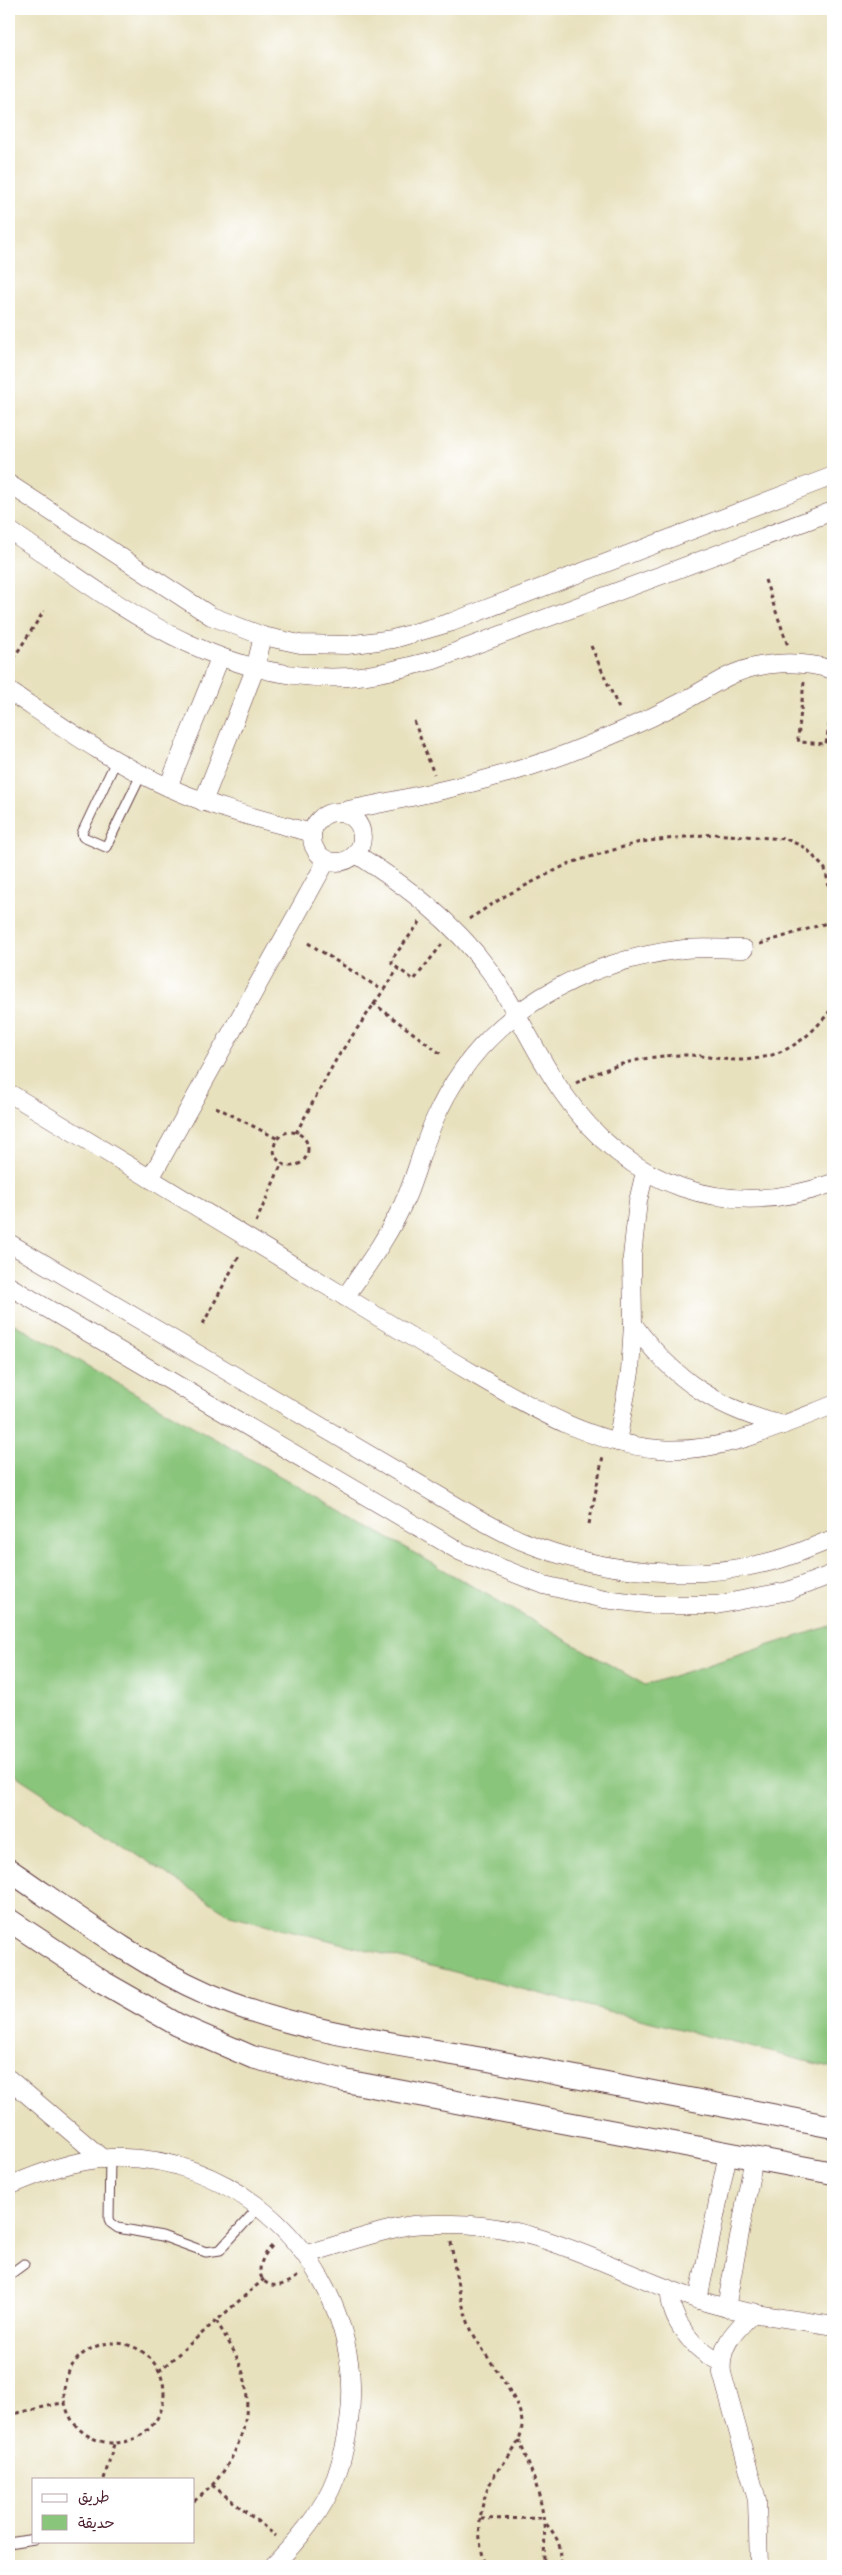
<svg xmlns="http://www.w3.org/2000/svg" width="842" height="2575" font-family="Pangolin,'Playpen Sans Arabic',sans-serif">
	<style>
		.green { fill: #89c57a; stroke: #6a7252 }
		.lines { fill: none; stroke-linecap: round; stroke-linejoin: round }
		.service-casing { stroke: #623c41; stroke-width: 11 }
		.minor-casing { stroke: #623c41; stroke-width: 19 }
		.tertiary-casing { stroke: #623c41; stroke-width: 24 }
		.path { stroke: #623c41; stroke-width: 3; stroke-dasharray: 4 4; stroke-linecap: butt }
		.service { stroke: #fff; stroke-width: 9 }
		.minor { stroke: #fff; stroke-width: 18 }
		.tertiary { stroke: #fff; stroke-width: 22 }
	</style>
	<rect width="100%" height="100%" fill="#fff"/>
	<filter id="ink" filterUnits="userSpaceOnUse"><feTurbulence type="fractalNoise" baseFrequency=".02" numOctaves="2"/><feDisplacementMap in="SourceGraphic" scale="10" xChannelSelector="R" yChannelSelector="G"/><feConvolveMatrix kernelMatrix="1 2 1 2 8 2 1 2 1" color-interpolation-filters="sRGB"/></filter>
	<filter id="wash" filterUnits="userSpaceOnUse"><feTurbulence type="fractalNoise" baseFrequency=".0096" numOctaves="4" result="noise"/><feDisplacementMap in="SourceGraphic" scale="20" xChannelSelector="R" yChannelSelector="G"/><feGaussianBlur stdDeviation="1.12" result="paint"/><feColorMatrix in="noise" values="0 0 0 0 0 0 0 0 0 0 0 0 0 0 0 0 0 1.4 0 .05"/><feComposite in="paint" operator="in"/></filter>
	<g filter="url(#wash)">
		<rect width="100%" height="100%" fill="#e8e1be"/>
		<path class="green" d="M9,1321L645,1685L833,1625V2068L230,1915L9,1771Z"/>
	</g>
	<g filter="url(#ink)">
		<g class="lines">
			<defs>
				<g id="service">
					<path d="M116,761L82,833L83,837L106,847L141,775"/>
					<path d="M110,2158L109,2219L111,2223L118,2228L162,2236L206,2252L220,2250L259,2207"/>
					<path d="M9,2275L24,2264"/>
					<path d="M9,2543L34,2539"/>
				</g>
				<g id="minor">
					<path d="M9,484L211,616L263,636L300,644L347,645L393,639L452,622L833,476"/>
					<path d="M9,530C114,601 214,685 349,677C378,675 407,667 434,660L833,511"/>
					<path d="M9,691C60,725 111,762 168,787C214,808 263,820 312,833"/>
					<path d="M168,787L220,658"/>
					<path d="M203,802L255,669L263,636"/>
					<path d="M343,811C419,796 493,781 566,754C605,739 643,722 680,703C698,694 715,682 733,674C764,661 801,660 833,670"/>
					<circle cx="337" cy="837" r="25"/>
					<path d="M356,854C406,886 453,921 489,970C518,1010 535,1054 563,1093C627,1186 726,1222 833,1183"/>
					<path d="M9,1093C122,1162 235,1230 347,1298C391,1325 435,1351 479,1377C536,1410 591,1443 659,1449C721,1454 777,1427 833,1405"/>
					<path d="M150,1179L327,860"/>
					<path d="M9,1243L475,1517C490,1525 506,1534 522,1541C602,1574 696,1583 780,1559C798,1554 816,1545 833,1539"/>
					<path d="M9,1286L461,1552L544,1585L604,1599L654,1605H716L788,1591L833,1574"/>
					<path d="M345,1297C369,1263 392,1231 408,1193C419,1165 426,1135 440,1108C486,1013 582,961 684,949C703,947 724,949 744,949"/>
					<path d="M633,1324C673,1379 717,1409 783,1425"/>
					<path d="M617,1442L630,1372L633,1324L632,1257L638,1201L645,1172"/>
					<path d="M9,2079L103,2159"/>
					<path d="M9,2186C42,2172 74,2160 110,2158C228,2153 333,2246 349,2362C355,2399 348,2442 336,2477C323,2512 298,2540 273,2566"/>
					<path d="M307,2254C338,2245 370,2234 401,2227C415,2223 432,2224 447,2224C537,2222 613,2271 696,2299C740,2314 788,2318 833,2326"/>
					<path d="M670,2290C669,2320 694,2351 721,2362"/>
					<path d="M698,2300L728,2153"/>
					<path d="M726,2308L754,2157"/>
					<path d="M754,2312C735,2331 719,2345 722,2373L757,2500L759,2566"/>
				</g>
				<g id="tertiary">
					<path d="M9,1870C72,1913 136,1962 206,1993C295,2032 393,2043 488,2060C603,2082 718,2105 833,2127"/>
					<path d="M9,1920L101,1981L178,2025L252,2057L345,2081L833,2173"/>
				</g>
			</defs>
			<use href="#service" class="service-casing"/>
			<use href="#minor" class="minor-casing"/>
			<use href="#tertiary" class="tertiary-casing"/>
			<g class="path">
				<path d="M765,580L788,646"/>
				<path d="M591,646L620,711"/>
				<path d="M9,665L44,611"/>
				<path d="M804,682L798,738L799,742L826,744L833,702"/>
				<path d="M414,721L434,774"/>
				<path d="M469,919L505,896L570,863L640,842L713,834L786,839L806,848L825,869L833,904"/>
				<path d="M420,922L392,959V964L414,980L443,943"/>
				<path d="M308,943L382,990"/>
				<path d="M760,944L833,921"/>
				<path d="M373,1003L441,1054"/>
				<path d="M576,1083C610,1065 643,1056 681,1055C702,1054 722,1061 742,1060C784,1058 809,1039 833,1007"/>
				<path d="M216,1107L278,1139"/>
				<circle cx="291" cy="1149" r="17"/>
				<path d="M296,1133L337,1058L398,969"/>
				<path d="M256,1222L282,1163"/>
				<path d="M203,1324L240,1254"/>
				<path d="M589,1524L603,1456"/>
				<path d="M451,2242C455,2271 459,2299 470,2327C481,2353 521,2397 522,2423C522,2443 510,2455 499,2469C480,2493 473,2538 487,2566"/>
				<path d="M272,2246C245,2274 268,2300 298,2276"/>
				<circle cx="114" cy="2393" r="50"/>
				<path d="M159,2371L264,2279"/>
				<path d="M9,2415L66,2402"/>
				<path d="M519,2440C538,2487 549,2514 543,2566"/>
				<path d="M104,2479L114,2444"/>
				<path d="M212,2485L276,2536"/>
				<path d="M194,2501C234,2473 260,2412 240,2365C234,2349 224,2335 216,2320"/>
				<path d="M481,2519L544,2518"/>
				<path d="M546,2524C558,2537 563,2549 560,2566"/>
			</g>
			<use href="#service" class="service"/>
			<use href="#minor" class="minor"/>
			<use href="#tertiary" class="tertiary"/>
		</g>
	</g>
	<rect width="842" height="2575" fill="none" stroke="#fff" stroke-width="30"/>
	<rect x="32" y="2478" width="162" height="65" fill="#ffffff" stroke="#b7a5aa"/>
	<rect x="42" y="2494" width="25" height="8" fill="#ffffff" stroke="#b7a5aa"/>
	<text x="78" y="2502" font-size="15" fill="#4a1f2b">طريق</text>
	<rect x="42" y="2515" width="25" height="15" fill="#89c57a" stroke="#b7a5aa"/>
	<text x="78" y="2528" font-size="15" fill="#4a1f2b">حديقة</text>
</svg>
